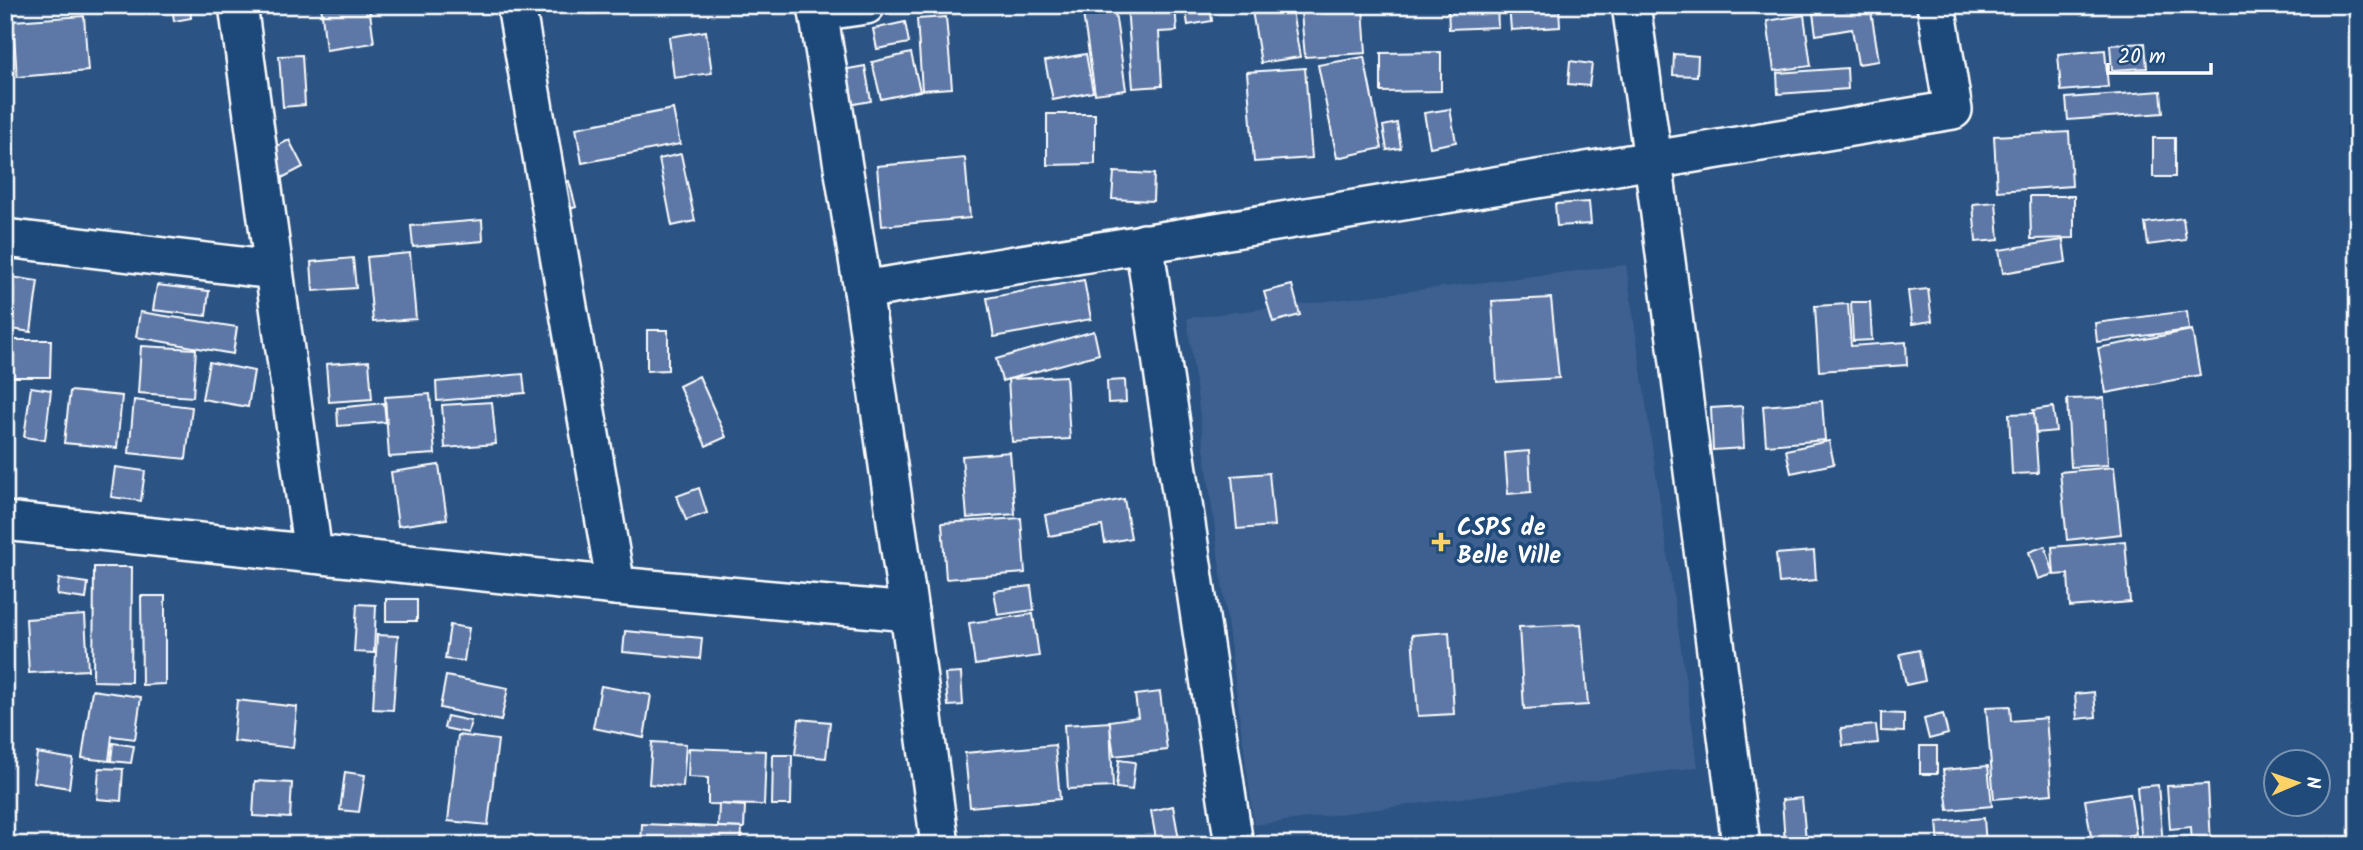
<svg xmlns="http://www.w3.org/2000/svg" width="2363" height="850" font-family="Kalam,sans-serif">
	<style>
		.built { fill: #3e6190 }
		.building { fill: #5d78a6; stroke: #fff; stroke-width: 2 }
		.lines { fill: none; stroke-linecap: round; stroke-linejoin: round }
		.street-casing { stroke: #fff; stroke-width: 42 }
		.street { stroke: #1f4a7a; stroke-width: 37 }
		.poi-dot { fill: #ffd166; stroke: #1f4a7a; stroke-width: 2.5 }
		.labels { text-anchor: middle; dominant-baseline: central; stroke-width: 7; stroke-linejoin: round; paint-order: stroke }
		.poi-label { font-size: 24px; font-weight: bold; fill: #fff; stroke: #1f4a7a; text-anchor: start }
	</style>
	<rect width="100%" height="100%" fill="#2b5383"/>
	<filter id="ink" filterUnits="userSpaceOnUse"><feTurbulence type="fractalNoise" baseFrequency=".0143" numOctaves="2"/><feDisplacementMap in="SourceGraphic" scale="14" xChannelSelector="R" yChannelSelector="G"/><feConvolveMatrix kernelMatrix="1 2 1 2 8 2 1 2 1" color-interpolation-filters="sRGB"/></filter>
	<g filter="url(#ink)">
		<path class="built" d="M1626,265L1698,767L1254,825L1187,318Z"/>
		<g class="building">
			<path d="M172,5H190L191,18L174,21Z"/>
			<path d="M321,5H369L374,43L326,50Z"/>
			<path d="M587,5H652V9L587,14Z"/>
			<path d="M1114,5L1126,90L1095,94L1082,7Z"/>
			<path d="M1127,5H1175L1177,31L1159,32L1162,86L1133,88Z"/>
			<path d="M1185,5H1210L1212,21L1188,25Z"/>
			<path d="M1251,5H1291L1300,57L1261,63Z"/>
			<path d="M1448,5H1497L1498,27L1449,29Z"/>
			<path d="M1509,5H1559L1560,27L1511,30Z"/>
			<path d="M1860,5H1870L1879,61L1858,64L1852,29L1816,35L1813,13Z"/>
			<path d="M1363,8L1366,53L1305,57L1301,13Z"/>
			<path d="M1804,15L1811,66L1774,71L1767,21Z"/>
			<path d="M84,16L88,71L17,77L13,21Z"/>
			<path d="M946,17L952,88L922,90L917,19Z"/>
			<path d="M905,22L909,43L877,49L873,29Z"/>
			<path d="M706,31L712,73L674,78L669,37Z"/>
			<path d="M2145,43L2147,68L2112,70L2110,45Z"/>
			<path d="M2105,50L2108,87L2061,91L2058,54Z"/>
			<path d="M1441,52V91L1381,92V53Z"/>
			<path d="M911,53L920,91L881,99L872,62Z"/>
			<path d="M1086,54L1093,92L1053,100L1045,61Z"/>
			<path d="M1674,54L1698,56L1697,76L1673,75Z"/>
			<path d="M302,55L305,105L283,107L279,56Z"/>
			<path d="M1364,57L1382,148L1337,158L1318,65Z"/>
			<path d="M1570,61L1592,64L1589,86L1568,84Z"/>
			<path d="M865,66L871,101L843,106L837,71Z"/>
			<path d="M1305,68L1312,158L1254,162L1247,72Z"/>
			<path d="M1847,68L1848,89L1778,94L1777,73Z"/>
			<path d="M2161,91L2163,113L2068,120L2066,98Z"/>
			<path d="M673,109L680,144L582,163L576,128Z"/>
			<path d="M1450,109L1456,142L1430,147L1424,113Z"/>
			<path d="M1047,114H1095V164L1047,165Z"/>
			<path d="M1397,123L1401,148L1387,150L1383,126Z"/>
			<path d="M2069,132L2072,186L1997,191L1994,136Z"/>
			<rect x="2153" y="138" width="22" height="39"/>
			<path d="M289,140L303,167L282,178L267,151Z"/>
			<path d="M681,154L695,221L672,226L659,159Z"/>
			<path d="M965,158L970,218L882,226L877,166Z"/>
			<path d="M1114,172L1154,174L1153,201L1112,199Z"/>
			<path d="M569,181L576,207L550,215L542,189Z"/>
			<path d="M2030,196H2074V238L2031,239Z"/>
			<path d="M1589,202L1591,224L1557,226L1555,204Z"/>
			<path d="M1996,202L1999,240L1976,242L1973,204Z"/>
			<path d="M2183,218L2186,240L2148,245L2145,223Z"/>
			<path d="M482,220L483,241L413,247L411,226Z"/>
			<path d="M2063,240L2066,262L2003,273L1999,250Z"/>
			<path d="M410,253L416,319L373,322L367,257Z"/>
			<path d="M353,258L356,288L313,291L311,262Z"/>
			<path d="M5,276L38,281L31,332L5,328Z"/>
			<path d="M1084,280L1091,319L994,337L987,298Z"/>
			<path d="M157,285L209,291L206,316L153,310Z"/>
			<path d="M1292,285L1300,315L1273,322L1264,292Z"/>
			<path d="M1928,289L1932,321L1912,324L1908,291Z"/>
			<path d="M1551,298L1559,378L1497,382L1492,301Z"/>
			<path d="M1851,302H1870L1872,340L1853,341Z"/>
			<path d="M1848,304L1851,346L1906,342L1907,365L1819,371L1815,306Z"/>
			<path d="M2187,311L2189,330L2097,342L2095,323Z"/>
			<path d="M140,312L237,327L233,354L136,337Z"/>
			<path d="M647,330H668V370L647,371Z"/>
			<path d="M2192,330L2200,375L2106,393L2098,348Z"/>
			<path d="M1094,331L1099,354L1002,381L996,359Z"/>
			<path d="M5,340H51L50,377H5Z"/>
			<path d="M141,346L196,349L193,397L138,393Z"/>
			<path d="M369,361L372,399L329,402L326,364Z"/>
			<path d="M209,362L254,371L248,407L202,399Z"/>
			<path d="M523,374L525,393L437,401L436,382Z"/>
			<path d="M699,376L726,437L706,446L679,386Z"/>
			<path d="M1066,376L1070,439L1012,442L1008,379Z"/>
			<path d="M1125,380L1126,402L1108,403L1107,381Z"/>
			<path d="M31,387L51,390L45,440L24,437Z"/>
			<path d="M70,391L122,396L117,448L64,443Z"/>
			<path d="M430,394L435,454L389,457L385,397Z"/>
			<path d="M2104,398L2108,465L2071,467L2067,399Z"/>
			<path d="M134,400L192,407L186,459L129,453Z"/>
			<path d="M1822,401L1825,440L1766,445L1763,406Z"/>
			<path d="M492,402L496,444L445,448L442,405Z"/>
			<path d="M384,403L386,422L338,426L337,408Z"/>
			<path d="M1742,406L1744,448L1713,450L1711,408Z"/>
			<path d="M2053,407L2056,431L2036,433L2033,410Z"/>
			<path d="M2034,413L2038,473L2012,474L2009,414Z"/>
			<path d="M1829,441L1834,464L1791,473L1786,450Z"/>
			<path d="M1529,451L1531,492L1508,494L1505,453Z"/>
			<path d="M1010,452L1015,514L967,518L962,456Z"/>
			<path d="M439,465L447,519L398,526L391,472Z"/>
			<path d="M115,467L145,471L141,501L111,497Z"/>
			<path d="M2114,467L2121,534L2067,540L2060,472Z"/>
			<path d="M1269,473L1274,526L1237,529L1232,476Z"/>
			<path d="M699,488L707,513L686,520L677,496Z"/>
			<path d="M1124,499L1131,538L1105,543L1102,526L1049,536L1045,515Z"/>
			<path d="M1021,518L1025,573L946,579L942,523Z"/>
			<path d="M2125,541L2130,602L2070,607L2068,574L2054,575L2052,547Z"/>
			<path d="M2045,546L2054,574L2038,579L2029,552Z"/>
			<path d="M1814,551L1816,580L1779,583L1776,554Z"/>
			<path d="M94,567H132L131,682L93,681Z"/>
			<path d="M59,579L88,583L86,599L57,595Z"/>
			<path d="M1031,586L1034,610L998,615L994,591Z"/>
			<path d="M141,596H165V684L142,685Z"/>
			<rect x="386" y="599" width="31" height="22"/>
			<path d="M357,604L376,605L374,653L354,652Z"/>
			<path d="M1033,614L1039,656L975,665L969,623Z"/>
			<path d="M85,615L88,670L29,673L26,619Z"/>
			<path d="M1581,624L1588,705L1524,709L1519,627Z"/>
			<path d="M450,625L469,628L464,661L445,659Z"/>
			<path d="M625,631L702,638L700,659L623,652Z"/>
			<path d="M1449,632L1454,714L1418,716L1412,635Z"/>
			<path d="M377,635L398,636L393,710L373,709Z"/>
			<path d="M1919,650L1925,681L1906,685L1900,654Z"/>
			<path d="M961,673L963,705L948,706L945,674Z"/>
			<path d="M446,676L508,688L501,721L440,708Z"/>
			<path d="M601,686L651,695L644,738L593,728Z"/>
			<path d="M92,690L141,697L135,739L112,736L109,761L82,758Z"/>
			<path d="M1160,692L1167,750L1114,756L1109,721L1138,717L1135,695Z"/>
			<path d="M2094,692L2096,717L2077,719L2075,694Z"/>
			<path d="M237,700L297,707L293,748L233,741Z"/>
			<path d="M2010,706L2011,721L2046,718L2052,794L1994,799L1986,707Z"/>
			<path d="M1881,713L1904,714V732L1881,731Z"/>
			<path d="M1943,714L1948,734L1929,739L1924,719Z"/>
			<path d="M447,716L471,721L468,733L444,728Z"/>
			<path d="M799,719L830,722L826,758L795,755Z"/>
			<path d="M1110,722L1113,787L1068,789L1064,725Z"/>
			<path d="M1876,725L1878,743L1843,746L1841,728Z"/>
			<path d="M458,735L498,740L488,825L448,821Z"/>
			<path d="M652,742L686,744L683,787L649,784Z"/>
			<path d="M113,743L134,746L131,763L111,761Z"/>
			<path d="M1055,745L1060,799L970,807L965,753Z"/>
			<rect x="1920" y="746" width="17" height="28"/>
			<path d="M689,748L766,751L764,805L708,804V778L688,777Z"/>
			<path d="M37,753L73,759L69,788L33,782Z"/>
			<path d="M773,755H792L791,805H772Z"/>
			<path d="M1119,760L1135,762L1132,790L1116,788Z"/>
			<path d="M1988,766L1992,806L1948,810L1943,770Z"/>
			<path d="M99,768L123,769L121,801L97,799Z"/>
			<path d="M345,772L365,775L359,812L340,810Z"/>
			<path d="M255,781L292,783L290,818L253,816Z"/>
			<path d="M2208,784L2211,845H2192L2191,827L2170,829L2167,786Z"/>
			<path d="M2158,785L2163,845H2142L2137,787Z"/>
			<path d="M2130,793L2136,834L2092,842L2085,800Z"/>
			<path d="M1802,798L1806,840L1785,843L1782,800Z"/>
			<path d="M719,804L745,806L744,828L718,827Z"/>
			<path d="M1173,806L1180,845H1157L1151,811Z"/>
			<path d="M1984,818L1986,845H1939L1937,822Z"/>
			<path d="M642,824L742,828L741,845H641Z"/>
		</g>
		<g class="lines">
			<defs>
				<g id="street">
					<path d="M238,5L274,270"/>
					<path d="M516,5L616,586L909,612L940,845"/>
					<path d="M817,5L863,290L909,612"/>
					<path d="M818,12L866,5"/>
					<path d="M5,238L274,270L313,554L616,586"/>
					<path d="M1144,243L1234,845"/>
					<path d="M863,290L1653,160L1631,5"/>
					<path d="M5,521L313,554"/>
					<path d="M1741,845L1653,160L1953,110L1936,5"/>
				</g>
			</defs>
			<use href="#street" class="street-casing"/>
			<use href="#street" class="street"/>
		</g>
	</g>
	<path class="poi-dot" d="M1437.5 531.5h7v7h7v7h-7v7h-7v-7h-7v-7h7z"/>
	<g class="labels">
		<g class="poi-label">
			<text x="1457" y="528">CSPS de<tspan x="1457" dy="28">Belle Ville</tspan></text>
		</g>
	</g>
	<rect width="2363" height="850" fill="none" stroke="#1f4a7a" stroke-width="28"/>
	<rect x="14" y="14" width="2335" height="822" fill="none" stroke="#fff" stroke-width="2.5" filter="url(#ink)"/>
	<g transform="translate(2297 783) rotate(88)"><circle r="33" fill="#1f4a7a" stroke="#7992af" stroke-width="2"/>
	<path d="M0-5L12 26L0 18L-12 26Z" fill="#ffd166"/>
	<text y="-10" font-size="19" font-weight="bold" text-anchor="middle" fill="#ffffff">N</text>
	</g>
	<path d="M2108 63v10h103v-10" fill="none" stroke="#ffffff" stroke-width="3.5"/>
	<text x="2118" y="63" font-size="21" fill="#ffffff" stroke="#1f4a7a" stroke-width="5" paint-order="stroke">20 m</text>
</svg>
